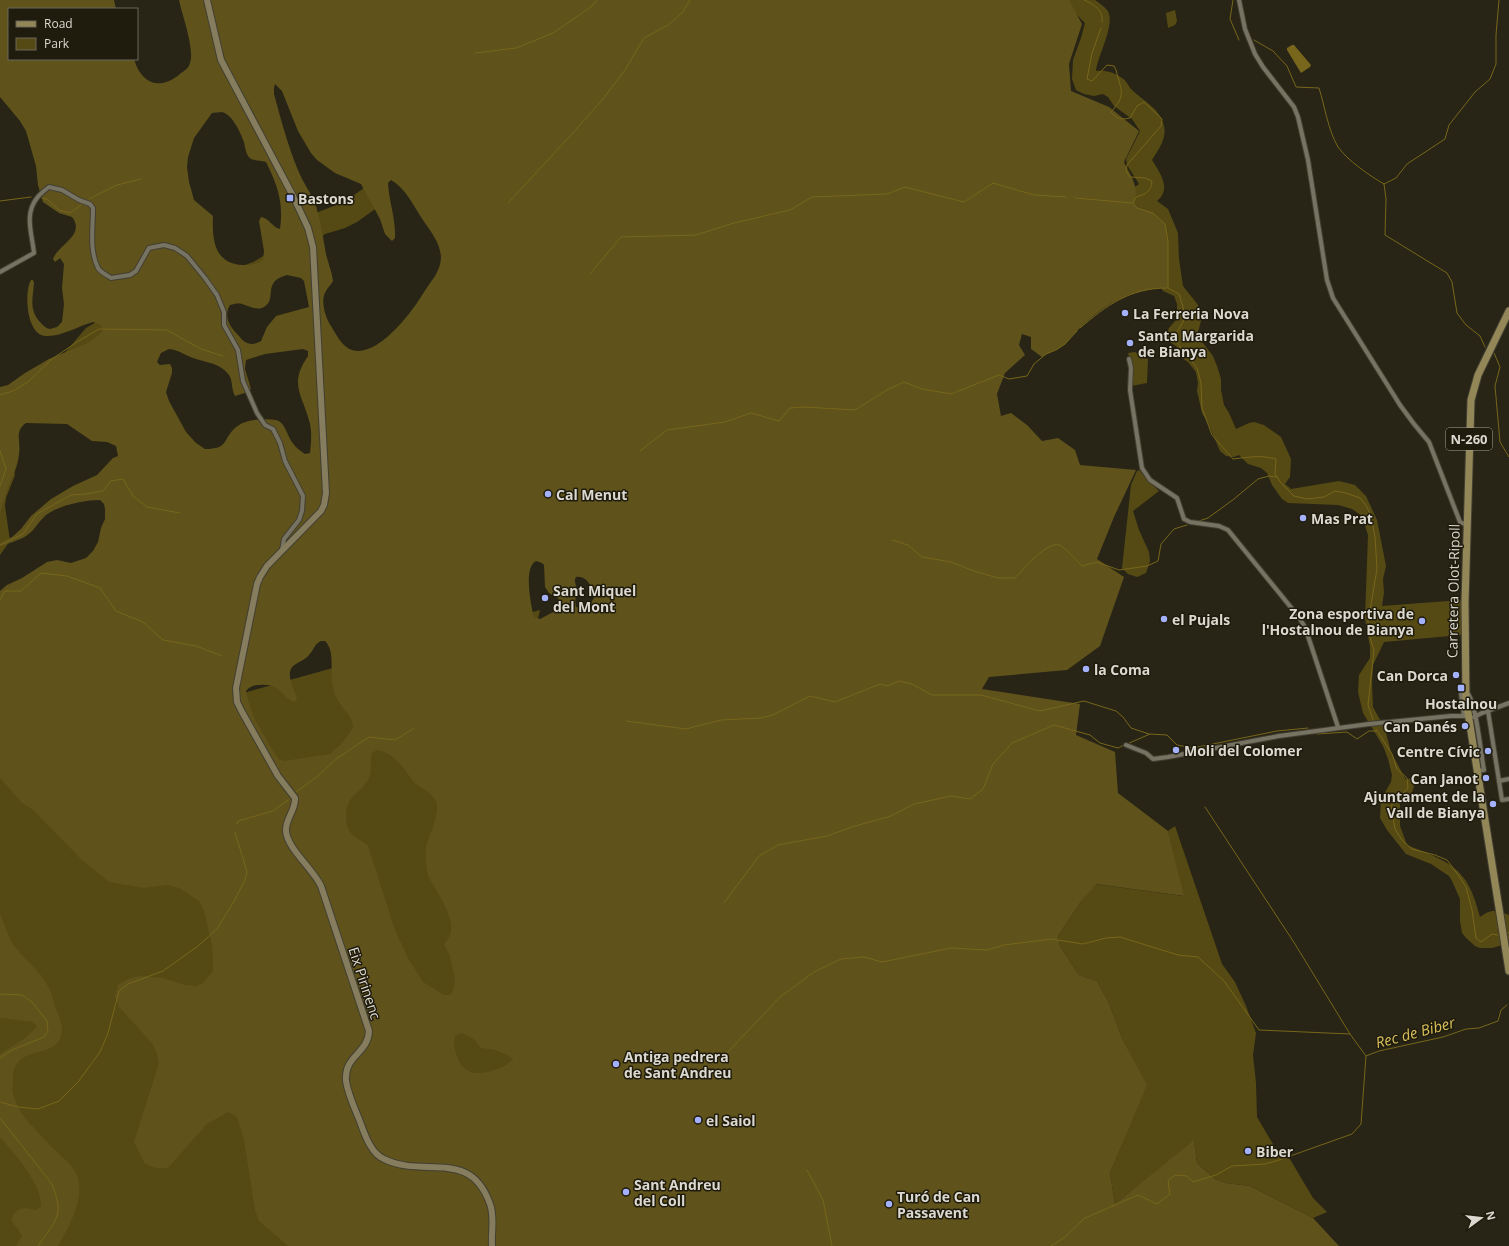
<svg xmlns="http://www.w3.org/2000/svg" width="1509" height="1246" font-family="'Open Sans',sans-serif">
	<style>
		.green { fill: #564a14 }
		.forest { fill: #5f521b; fill-rule: evenodd }
		.water { fill: #77661b }
		.lines { fill: none; stroke-linecap: round; stroke-linejoin: round }
		.stream { stroke: #77661b; stroke-width: 1 }
		.street-casing { stroke: #423f33; stroke-width: 6 }
		.secondary-casing { stroke: #423f33; stroke-width: 8 }
		.primary-casing { stroke: #423f33; stroke-width: 9 }
		.street { stroke: #777362; stroke-width: 4 }
		.secondary { stroke: #857d5d; stroke-width: 6 }
		.primary { stroke: #938757; stroke-width: 7 }
		.poi-dot { fill: #a4b2fc; stroke: #1f1b0d; stroke-width: 1.5 }
		.labels { text-anchor: middle; dominant-baseline: central; stroke-width: 3; stroke-linejoin: round; paint-order: stroke }
		.shield { fill: #1f1b0d; stroke: #a3a096; stroke-width: 1 }
		.shield-label { font-size: 13px; font-weight: bold; fill: #dcd9d0 }
		.poi-label { font-size: 14px; font-weight: bold; fill: #dcd9d0; stroke: #1f1b0d; text-anchor: start }
		.street-label { font-size: 14px; fill: #dcd9d0; stroke: #1f1b0d }
		.water-label { font-size: 15px; font-style: italic; fill: #d8c05b; stroke: #1f1b0d }
	</style>
	<rect width="100%" height="100%" fill="#282516"/>
	<g class="green">
		<path d="M1062,0H1095C1099,3 1104,6 1107,10C1117,22 1097,57 1096,71C1106,70 1113,72 1122,78C1127,81 1128,86 1132,90C1143,101 1160,108 1164,126C1167,139 1158,150 1152,160C1160,173 1172,189 1157,201L1168,209L1178,233L1179,259L1183,286L1198,305L1201,321L1198,332L1199,338L1213,356L1217,366L1221,379V390L1224,405L1229,413L1236,429L1249,423L1254,422L1264,425L1281,437L1291,459L1290,477L1285,484L1291,489L1339,481L1355,485L1366,496L1377,520L1386,566L1383,579L1384,593L1382,606L1461,600V635L1384,642L1373,665L1372,684L1373,707L1385,729L1391,752L1406,780L1416,776C1413,789 1414,797 1400,801V826L1407,845C1426,853 1450,860 1463,877C1472,888 1476,903 1480,917C1493,908 1496,911 1509,915V943L1492,948H1480L1475,946L1466,938L1462,933L1460,921V899L1452,881L1449,876L1431,864L1406,854L1387,830L1380,818L1381,799L1391,782L1392,775L1388,759L1383,746L1363,713L1358,692L1359,675L1370,658V647L1365,619L1368,535L1362,516L1352,509L1338,505L1288,503L1282,499L1272,485L1267,473L1261,468L1248,464L1239,455L1234,457L1226,456L1220,451L1208,423L1202,413L1197,391L1198,383L1196,372L1188,362L1182,358L1177,347L1170,342L1166,335L1169,328L1177,319V304L1174,296L1163,291L1158,284L1126,193L1139,184L1127,165L1126,159L1140,131L1132,119L1114,106L1108,97L1103,94L1094,96L1084,94L1076,90L1072,79L1073,60L1081,38L1085,23Z"/>
		<path d="M1175,10L1177,21L1175,25L1168,28L1166,13Z"/>
		<path d="M364,188L378,207L357,222L345,228L325,234L311,247L24,407L11,452L15,475L6,498L5,506L10,541L0,555V401L62,356L86,328L98,321L253,262L280,246L313,214L344,202Z"/>
		<path d="M1135,352L1148,359L1147,383L1131,386L1132,366L1128,353Z"/>
		<path d="M1141,470L1146,478L1159,491L1133,511L1139,530L1149,552L1150,561L1146,573L1137,577L1128,574L1122,568L1131,485L1137,471Z"/>
		<path d="M540,610L537,623L953,1246H0V766L154,718Z"/>
		<path d="M1175,826L1222,964L1235,982L1246,1006L1256,1033L1253,1055L1256,1083L1257,1117L1277,1151L1284,1149L1313,1198L1327,1212L1313,1218L1250,1186L1226,1183L1215,1179L1197,1163L1194,1141L1115,1204L1110,1173L1146,1085L1122,1038L1109,1003L1097,981L1079,975L1060,946L1058,936L1080,903L1095,884L1183,896L1168,831Z"/>
	</g>
	<g class="forest">
		<path d="M0,0H114L116,9H9V59H134C141,84 160,91 180,74C184,71 189,68 190,63C195,49 182,15 179,0H1069L1082,24L1069,64L1071,91L1109,107L1139,131L1124,162C1130,175 1141,189 1133,203L1137,208L1153,213L1165,224L1168,241V288C1129,288 1100,307 1074,334C1070,337 1068,342 1064,345C1057,350 1049,352 1042,357L1031,349V337L1022,334L1019,345L1025,355L1005,373L997,394L1001,416L1011,413L1027,425L1042,441L1058,438L1075,450L1080,465L1136,470L1114,517L1097,559L1124,577L1100,646L1067,670L989,677L982,689L1080,704L1076,735L1115,752L1118,793L1168,831L1184,896L1096,884L1080,903L1058,936L1060,946L1079,975L1097,981L1109,1003L1122,1038L1147,1085L1110,1173L1115,1204L1194,1140L1197,1163L1215,1179L1226,1183L1250,1186L1313,1218L1339,1246H288L259,1221L255,1210L244,1140L237,1117L228,1112L207,1124L168,1168H156L145,1164L134,1142L159,1063L157,1053L151,1042L119,1007L115,996L118,985L128,979L139,976L163,978L185,985L196,986L203,983L213,971V964L212,945L204,911L199,901L179,888L168,885L144,888L109,882L82,860L32,809L22,803L0,778V591L7,585L22,578L47,562L57,560L71,563L86,558L93,551L98,542L101,528L105,519V509L104,504L100,500C84,500 54,506 43,518C37,524 33,532 26,536C18,541 8,543 0,547V543L12,537L21,529L31,516L51,499L73,486L97,475L113,458L118,456L116,446L107,442L92,441L67,424L26,423C14,431 21,442 19,454C18,465 14,473 10,483C6,493 3,503 0,513V387L8,385L25,373L49,359L90,342L103,331L101,325L93,322C78,326 61,337 46,336C26,335 24,292 31,280H33L34,283C33,297 29,309 39,321C43,325 45,328 50,329L57,327L62,322L64,304L62,288L64,264L60,258L55,262L53,259C58,245 86,235 72,217L59,213L43,202L38,185L36,166L26,131L20,121L0,97ZM275,84L282,91L298,131L311,153L317,160L335,173L361,184L380,219L385,234L392,241L395,238C396,219 389,202 388,183L391,180C405,188 412,203 421,217C429,230 440,241 441,257C441,271 431,281 424,292C413,311 378,358 352,350C342,347 336,334 331,326C325,317 320,300 326,291C328,287 331,285 333,281C332,272 328,263 326,254C323,238 321,222 316,206C312,194 303,183 298,170C288,146 281,120 274,94V88ZM222,112C233,115 240,132 244,142C245,147 246,156 251,159C255,161 261,160 266,162C277,184 284,203 280,229C272,227 269,218 261,217L259,221L264,251L263,260C258,264 250,265 243,265C214,264 212,239 213,216L194,200L189,182L187,167L188,157L194,138L212,113ZM287,275L301,278L304,281L309,307L276,316L267,327L261,341C259,342 255,344 252,344C246,344 242,340 239,336C230,327 223,317 230,305C234,304 238,303 242,304C250,306 256,311 264,307C278,299 261,282 287,275ZM169,349C179,350 186,356 196,359C208,363 220,363 229,375C233,381 231,389 235,396L248,392L251,389L245,369L246,360L265,354L303,349L308,351V356C288,385 303,395 310,424C312,433 311,444 310,453L305,454C300,451 295,447 292,442C287,435 285,422 276,420C264,418 244,419 235,428C222,440 229,449 205,449L196,443L186,432L169,401L166,392L172,373V368L170,364L160,365L157,362L161,353ZM536,561L542,563L544,565L545,587L549,593L558,598L560,604L555,611L540,619L534,617C531,605 523,568 536,561ZM576,577C587,575 593,588 594,598L588,607L581,608L576,607C574,598 577,597 577,590C577,585 573,582 576,577ZM321,641H325C336,652 329,673 333,687C334,692 336,697 338,701C344,711 353,716 353,728L343,742L330,754L284,761L279,759L273,751L254,718L248,700L246,691C250,686 254,685 260,685C282,683 280,698 295,702L297,698C294,688 283,671 296,664C300,661 305,660 309,655C314,650 314,644 321,641ZM377,750C392,752 402,765 410,777C416,788 430,790 435,799C442,811 429,834 426,847C425,854 426,868 428,875C435,890 453,913 451,930C451,936 447,940 444,944L450,956L455,980L453,991L450,995H444L423,982L408,958L395,930L368,846C363,840 355,839 350,832C347,828 346,823 346,817C346,794 362,794 369,778C373,770 369,761 372,753ZM462,1033L475,1040L481,1048L496,1050L513,1058C509,1068 480,1076 471,1072C463,1069 458,1062 456,1053C454,1047 453,1041 456,1035Z"/>
		<path d="M0,914C5,925 8,937 15,947C24,959 37,968 45,981C51,990 53,999 56,1009C58,1014 61,1021 62,1026C64,1064 14,1040 13,1078C13,1083 12,1088 13,1093C16,1107 24,1118 34,1128C42,1136 49,1145 57,1152C63,1158 70,1163 74,1170C89,1192 69,1227 58,1246H16L22,1236C17,1224 4,1222 19,1209L26,1208L36,1210L41,1206C42,1184 14,1153 0,1137V1054L25,1038L37,1027L33,1022L0,1018Z"/>
	</g>
	<path class="water" d="M1292,45H1294L1311,65L1310,67L1301,73L1287,50V48Z"/>
	<g class="lines">
		<g class="stream">
			<path d="M1084,0C1093,4 1104,10 1102,22"/>
			<path d="M1233,0L1230,19L1239,40"/>
			<path d="M1101,28L1092,53L1087,79L1092,81L1107,65L1114,66L1116,70C1121,91 1127,94 1111,112C1117,119 1121,120 1130,118L1137,106L1144,102L1162,119L1161,126L1127,165L1126,171L1130,177L1145,178L1152,181C1151,192 1146,194 1136,197L1133,203L1137,208L1153,213L1165,224L1168,241V288L1179,294L1183,307L1184,320L1176,334L1178,344L1197,368L1201,383L1202,408L1212,435L1233,459C1249,457 1261,455 1276,459L1275,474L1281,483L1294,496L1307,499L1324,497L1335,491L1346,493L1360,498L1367,507L1371,516L1375,537L1377,569L1368,622L1369,634L1374,650L1368,705L1373,720"/>
			<path d="M1254,40L1273,51L1287,66L1296,87L1319,88C1325,107 1328,130 1338,147C1347,160 1370,176 1384,184L1386,199L1385,235L1447,273L1452,282L1457,313L1466,325L1480,336L1485,347"/>
			<path d="M475,53L516,48L553,33L592,6L597,0"/>
			<path d="M1384,184L1396,178L1407,164L1445,139L1449,125L1475,92L1490,79L1496,64V35L1499,0"/>
			<path d="M42,198L47,199L59,210L70,213L81,205"/>
			<path d="M1075,198L1132,203"/>
			<path d="M89,199L117,185L141,179"/>
			<path d="M0,201L31,197"/>
			<path d="M508,203L571,135L603,99L625,70L644,38L668,25L682,13L690,0"/>
			<path d="M590,274L621,237L696,235L734,223L790,210L812,197L887,194L905,187L964,202L993,183L1034,195L1066,197"/>
			<path d="M1080,328C1107,305 1130,288 1167,288"/>
			<path d="M1494,353L1500,367L1495,386L1500,442L1509,457"/>
			<path d="M0,395L13,391L28,382L52,359L77,342L99,329L167,330L201,349L223,356"/>
			<path d="M0,451L6,469L0,486"/>
			<path d="M640,451L667,430L725,422L751,413L779,421L790,408L804,407L855,410L887,390L904,382L922,389L951,394L999,375L1009,379L1027,376L1034,364L1046,354L1056,350L1065,344L1077,331"/>
			<path d="M1199,521L1208,518L1234,499L1258,479L1269,476L1277,477"/>
			<path d="M892,540L908,545L922,557L951,562L974,571L998,578H1015C1023,570 1047,541 1059,545C1065,547 1077,561 1082,566L1097,562L1119,570L1147,566L1158,561L1161,544L1174,529L1187,525"/>
			<path d="M0,545L23,534L37,514L71,495L86,494L103,491L111,481L123,479L133,496L147,507L180,513"/>
			<path d="M0,600L5,591H21L41,573L67,576L100,588L116,611L143,622L163,640L196,646L222,656"/>
			<path d="M626,721L686,729L721,720L760,718L773,715L810,696L835,702L880,684L888,686L899,681L912,684L932,695H981L1040,711L1084,701L1116,711L1123,717L1131,728L1149,734"/>
			<path d="M1376,729L1392,754L1397,769L1407,778L1408,788L1391,806L1395,829L1402,840L1412,849L1435,855L1447,860L1459,876L1466,887L1472,910L1476,938L1481,942L1492,934L1498,935"/>
			<path d="M1317,734L1347,732L1357,739L1369,731H1376"/>
			<path d="M1127,744L1150,734L1167,735L1177,745L1193,748L1277,731L1308,728"/>
			<path d="M296,792L318,776L336,759L369,737L395,740L414,728"/>
			<path d="M1205,807L1295,944L1350,1034"/>
			<path d="M237,824L238,821L273,811L288,800"/>
			<path d="M724,903L759,856L778,845L827,836L855,826L891,816L914,804L951,796L970,799L983,789L993,764L1012,743L1054,725L1090,735L1100,743L1118,748L1124,745"/>
			<path d="M1509,932L1507,935L1509,938"/>
			<path d="M0,994L22,995L32,1002L47,1021L48,1031L44,1037L12,1050L0,1058"/>
			<path d="M726,1054L780,997L814,972L841,959L864,957L882,962L951,948L987,950L1004,945L1051,939L1083,944L1106,938L1120,937L1178,955L1198,957L1224,981L1259,1030L1350,1034L1366,1056"/>
			<path d="M0,1102L18,1107L38,1109L59,1101L78,1082L100,1052L108,1033L119,991L128,984L163,971L198,946L217,929L233,903L245,880L247,872L235,832"/>
			<path d="M0,1118L52,1184C55,1192 59,1203 58,1212C57,1222 43,1238 38,1246"/>
			<path d="M807,1170L823,1200L832,1246"/>
			<path d="M1051,1246L1065,1237L1085,1218L1138,1195L1157,1204L1170,1194L1168,1181L1175,1175L1187,1176L1193,1182L1216,1175L1232,1166L1265,1164L1279,1160L1352,1134L1361,1124L1366,1056L1379,1051L1443,1037L1466,1029L1479,1028L1498,1021L1501,1010L1507,1005"/>
		</g>
		<defs>
			<g id="street">
				<path d="M1239,0L1245,29L1255,54L1263,67L1294,107L1298,117L1308,160L1327,280L1333,298L1400,405L1414,424L1429,442L1460,522L1467,525"/>
				<path d="M0,272L34,253C32,234 24,214 37,198C40,194 45,190 49,187L62,190L79,200L90,204L93,208C93,228 89,250 98,268C100,272 107,275 111,278L130,275L136,271L149,248L164,245L175,248L187,256L205,278L217,295L224,312V325L238,350L243,381L257,413L265,425L273,429L280,443L285,461L303,496L302,511L299,520L284,539L282,550"/>
				<path d="M1129,359L1131,368L1130,390L1142,468L1150,480L1177,498L1184,519L1190,522L1219,526L1228,530L1298,616L1305,627L1338,727"/>
				<path d="M1466,692C1476,697 1481,756 1484,770L1477,771"/>
				<path d="M1488,711L1502,800L1509,799"/>
				<path d="M1464,716L1461,694L1465,686"/>
				<path d="M1474,717L1482,713L1509,703"/>
				<path d="M1126,745L1146,753L1153,759L1168,757L1279,736L1369,724L1451,716H1468"/>
				<path d="M1499,781L1509,779"/>
			</g>
			<path id="secondary" d="M207,0L221,60L293,196L308,228L313,247L326,493L324,505L321,511L267,566L260,577L257,584L236,688L237,702L242,712L278,776L295,798C296,810 285,819 286,831C287,848 313,869 321,886L369,1031C368,1054 344,1055 346,1081C348,1094 354,1107 359,1119C364,1132 370,1153 384,1159C424,1179 470,1147 490,1204C495,1217 491,1232 492,1246"/>
			<path id="primary" d="M1509,311L1478,375L1471,400L1465,602L1466,700L1509,971"/>
		</defs>
		<use href="#street" class="street-casing"/>
		<use href="#secondary" class="secondary-casing"/>
		<use href="#primary" class="primary-casing"/>
		<use href="#street" class="street"/>
		<use href="#secondary" class="secondary"/>
		<use href="#primary" class="primary"/>
	</g>
	<g class="poi-dot">
		<rect x="286" y="194" width="8" height="8" rx="2"/>
		<circle cx="1125" cy="313" r="4"/>
		<circle cx="1130" cy="343" r="4"/>
		<circle cx="548" cy="494" r="4"/>
		<circle cx="1303" cy="518" r="4"/>
		<circle cx="545" cy="598" r="4"/>
		<circle cx="1164" cy="619" r="4"/>
		<circle cx="1422" cy="621" r="4"/>
		<circle cx="1086" cy="669" r="4"/>
		<circle cx="1456" cy="675" r="4"/>
		<rect x="1457" y="684" width="8" height="8" rx="2"/>
		<circle cx="1465" cy="726" r="4"/>
		<circle cx="1176" cy="750" r="4"/>
		<circle cx="1488" cy="751" r="4"/>
		<circle cx="1486" cy="778" r="4"/>
		<circle cx="1493" cy="804" r="4"/>
		<circle cx="616" cy="1064" r="4"/>
		<circle cx="698" cy="1120" r="4"/>
		<circle cx="1248" cy="1151" r="4"/>
		<circle cx="626" cy="1192" r="4"/>
		<circle cx="889" cy="1204" r="4"/>
	</g>
	<g class="labels">
		<rect class="shield" x="1446" y="428" width="46" height="22" rx="3"/>
		<g class="shield-label">
			<text x="1469" y="439">N-260</text>
		</g>
		<g class="poi-label">
			<text x="298" y="198">Bastons</text>
			<text x="1133" y="313">La Ferreria Nova</text>
			<text x="1138" y="335">Santa Margarida<tspan x="1138" dy="16">de Bianya</tspan></text>
			<text x="556" y="494">Cal Menut</text>
			<text x="1311" y="518">Mas Prat</text>
			<text x="553" y="590">Sant Miquel<tspan x="553" dy="16">del Mont</tspan></text>
			<text x="1414" y="613" text-anchor="end">Zona esportiva de<tspan x="1414" dy="16">l'Hostalnou de Bianya</tspan></text>
			<text x="1172" y="619">el Pujals</text>
			<text x="1094" y="669">la Coma</text>
			<text x="1448" y="675" text-anchor="end">Can Dorca</text>
			<text x="1461" y="703" text-anchor="middle">Hostalnou</text>
			<text x="1457" y="726" text-anchor="end">Can Danés</text>
			<text x="1184" y="750">Moli del Colomer</text>
			<text x="1480" y="751" text-anchor="end">Centre Cívic</text>
			<text x="1478" y="778" text-anchor="end">Can Janot</text>
			<text x="1485" y="796" text-anchor="end">Ajuntament de la<tspan x="1485" dy="16">Vall de Bianya</tspan></text>
			<text x="624" y="1056">Antiga pedrera<tspan x="624" dy="16">de Sant Andreu</tspan></text>
			<text x="706" y="1120">el Saiol</text>
			<text x="1256" y="1151">Biber</text>
			<text x="634" y="1184">Sant Andreu<tspan x="634" dy="16">del Coll</tspan></text>
			<text x="897" y="1196">Turó de Can<tspan x="897" dy="16">Passavent</tspan></text>
		</g>
		<g class="street-label">
			<text transform="translate(1453 591) rotate(-89)">Carretera Olot-Ripoll</text>
			<text transform="translate(365 983) rotate(72)">Eix Pirinenc</text>
		</g>
		<g class="water-label">
			<text transform="translate(1415 1032) rotate(-15)">Rec de Biber</text>
		</g>
	</g>
	<rect x="8" y="8" width="130" height="52" fill="#1f1b0d" stroke="#6b675b"/>
	<rect x="16" y="21" width="20" height="6" fill="#938757" stroke="#6b675b"/>
	<text x="44" y="28" font-size="12" fill="#dcd9d0">Road</text>
	<rect x="16" y="38" width="20" height="12" fill="#564a14" stroke="#6b675b"/>
	<text x="44" y="48" font-size="12" fill="#dcd9d0">Park</text>
	<g transform="translate(1481 1218) rotate(75)" stroke="#1f1b0d" stroke-width="3" paint-order="stroke">
	<path d="M0-3L7 15L0 10L-7 15Z" fill="#dcd9d0"/>
	<text y="-6" font-size="11" font-weight="bold" text-anchor="middle" fill="#dcd9d0">N</text>
	</g>
</svg>
